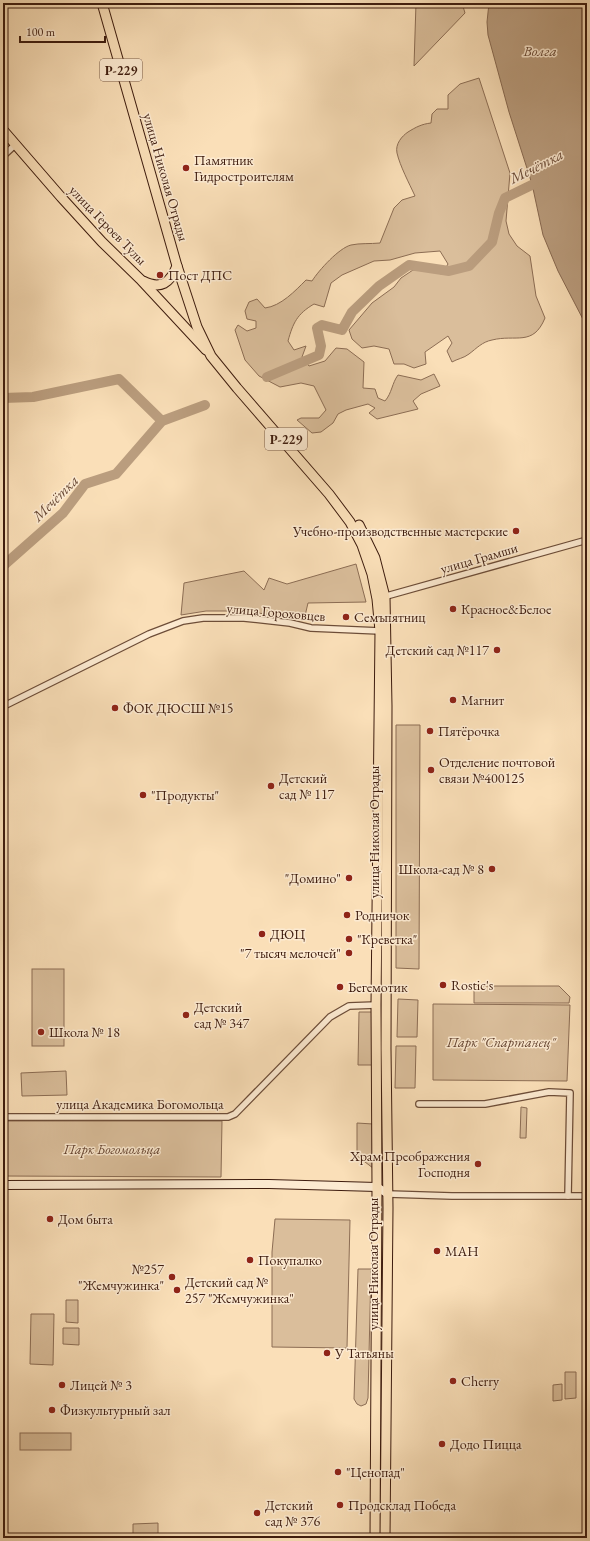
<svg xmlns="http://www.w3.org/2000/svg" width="590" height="1541" font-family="'EB Garamond',serif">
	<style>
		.green { fill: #dabe9b; stroke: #8c6d54 }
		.water { fill: #ba9d7e; stroke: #886951 }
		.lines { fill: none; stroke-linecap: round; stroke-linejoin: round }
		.river { stroke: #ba9d7e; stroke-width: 10 }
		.street-casing { stroke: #6d4d38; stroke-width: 8 }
		.secondary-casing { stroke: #3e1c0e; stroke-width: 10 }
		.primary-casing { stroke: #3e1c0e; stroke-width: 11 }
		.street { stroke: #fcead1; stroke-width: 5.5 }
		.secondary { stroke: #fcead1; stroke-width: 8 }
		.primary { stroke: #fadfb8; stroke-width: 9 }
		.poi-dot { fill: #8f2418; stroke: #fcead1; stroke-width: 1.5 }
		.labels { text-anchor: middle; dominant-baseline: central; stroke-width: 3; stroke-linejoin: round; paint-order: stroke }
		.shield { fill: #fcead1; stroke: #775a48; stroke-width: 1 }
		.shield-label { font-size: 13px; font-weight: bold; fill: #3e1c0e }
		.poi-label { font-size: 14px; fill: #3e1c0e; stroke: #fcead1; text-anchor: start }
		.street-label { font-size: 14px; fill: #3e1c0e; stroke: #fcead1 }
		.park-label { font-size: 14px; font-style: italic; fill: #654431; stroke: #fcead1 }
		.water-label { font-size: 15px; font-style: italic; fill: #694935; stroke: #fcead1 }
	</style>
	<rect width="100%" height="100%" fill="#fadfb8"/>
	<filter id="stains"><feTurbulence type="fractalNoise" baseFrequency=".005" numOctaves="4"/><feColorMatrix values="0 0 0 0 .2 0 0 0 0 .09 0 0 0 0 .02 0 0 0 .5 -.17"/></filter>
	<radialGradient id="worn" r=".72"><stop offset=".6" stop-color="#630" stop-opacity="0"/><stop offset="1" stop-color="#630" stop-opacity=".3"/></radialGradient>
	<g class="green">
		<path d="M416,3H462L465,13L414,66Z"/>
		<path d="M479,78L510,173L506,221L509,234L517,246L530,256L536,296L545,318C533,347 516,334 492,340C482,342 477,348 469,354C464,358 457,359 452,362L447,351L452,343L448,336L425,352L426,364L414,368L404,364H394L389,349L374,346L362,348L352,339L349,330L372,303L394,287L401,278L413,270L427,271L442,274L448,264L440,251L415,253L390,260L374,261L342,275L331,283L324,307L314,304C297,314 293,323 288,341L294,350L306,346L302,357L309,366L325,361L336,348L347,349L364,362L363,388L375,389L378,398L385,401C392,393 392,383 398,375L421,380L434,374L440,386L421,394L413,401L418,409L377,419L369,413L375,408L368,404L346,410L338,414L333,423L321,432L312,433L297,420L301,418H319L326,410L314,386L301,383L280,387L259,376L245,360L235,330L238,325L247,331L256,328V321L247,319L245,311L249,302L257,299L265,308C281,306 295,291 306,280L312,281C319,270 339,248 351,245C360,243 370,244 380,243L394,208L402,200L415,196C409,183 400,166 397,153C395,144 402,136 408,132C416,127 422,124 431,123L432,114L437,109H448V95L460,84Z"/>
		<path d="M356,564L366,602L308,603L304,620L245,611H206L181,615L184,583L244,571L264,590L269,578L287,584Z"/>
		<path d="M396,725H420L419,969L396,968Z"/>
		<rect x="32" y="969" width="32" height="77"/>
		<path d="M474,986H559L570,997L569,1003H474Z"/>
		<path d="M398,999L418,1000L417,1037H397Z"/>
		<path d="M433,1004L570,1005L567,1081L433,1080Z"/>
		<path d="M359,1012H373L372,1065H358Z"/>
		<path d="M396,1046H416L415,1088H395Z"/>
		<path d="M66,1071L67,1095L22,1096L21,1073Z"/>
		<path d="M521,1107L527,1108L526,1138H520Z"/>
		<path d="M3,1121H222L221,1177L3,1176Z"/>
		<path d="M357,1123L373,1124V1168L357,1156Z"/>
		<path d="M275,1219L350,1220L347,1348L272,1347V1252Z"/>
		<path d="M358,1269H371L368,1398L366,1404L361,1406L357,1404L354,1399Z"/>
		<path d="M66,1300H78V1323L66,1322Z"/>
		<path d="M31,1314H54L53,1365L30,1364Z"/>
		<path d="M63,1328H79V1345L63,1344Z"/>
		<path d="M565,1372H576V1398L565,1399Z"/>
		<path d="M562,1384V1400L553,1401V1385Z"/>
		<rect x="20" y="1433" width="51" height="17"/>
		<path d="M158,1523V1538H133V1524Z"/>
	</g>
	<path class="water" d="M489,3H587V327L558,271L543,235L532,184L509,112L488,35L487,22Z"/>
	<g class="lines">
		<g class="river">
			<path d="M267,377L319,355L321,346L317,328L322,325L342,330L352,312L379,286L409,265L449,271L469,266L492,242L499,213L505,198L544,179"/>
			<path d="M3,398L33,397L119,379L162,421"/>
			<path d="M3,566L63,513L85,484L116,474L162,421L205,405"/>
		</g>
		<defs>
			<g id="street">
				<path d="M3,156L16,144"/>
				<path d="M383,597L587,540"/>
				<path d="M6,705L149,634L183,621L203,618H244L290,623L311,628L380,631"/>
				<path d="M419,1104H485L549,1092L570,1093L568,1196"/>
				<path d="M3,1117H228L235,1114L330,1017L349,1006L376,1005"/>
				<path d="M388,1194L452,1196H587"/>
			</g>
			<path id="secondary" d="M3,1185L269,1184L377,1187L388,1194"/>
			<g id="primary">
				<path d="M102,3L177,266L197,327L211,356L237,388L329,494L350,522L362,545L372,574L377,599L380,631L376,1005L377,1187L375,1538"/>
				<path d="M3,130L61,197L102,242L140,279L206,350"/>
				<path d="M143,281C161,290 170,283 177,266"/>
				<path d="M359,525L375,558L385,597L387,706L386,1049L388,1208L385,1538"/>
			</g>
		</defs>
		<use href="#street" class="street-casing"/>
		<use href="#secondary" class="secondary-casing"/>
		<use href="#primary" class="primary-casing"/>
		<use href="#street" class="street"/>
		<use href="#secondary" class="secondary"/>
		<use href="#primary" class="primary"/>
	</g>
	<g class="poi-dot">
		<circle cx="186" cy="168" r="4"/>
		<circle cx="160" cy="275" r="4"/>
		<circle cx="516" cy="531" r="4"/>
		<circle cx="453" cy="609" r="4"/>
		<circle cx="346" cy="617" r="4"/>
		<circle cx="497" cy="650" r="4"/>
		<circle cx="453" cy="700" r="4"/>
		<circle cx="115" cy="708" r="4"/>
		<circle cx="430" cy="731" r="4"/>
		<circle cx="431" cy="770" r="4"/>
		<circle cx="271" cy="786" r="4"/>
		<circle cx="143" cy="795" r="4"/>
		<circle cx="492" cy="869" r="4"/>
		<circle cx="349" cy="878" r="4"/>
		<circle cx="347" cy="915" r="4"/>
		<circle cx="262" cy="934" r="4"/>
		<circle cx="349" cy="939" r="4"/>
		<circle cx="349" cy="953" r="4"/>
		<circle cx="443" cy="985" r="4"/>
		<circle cx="340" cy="987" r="4"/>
		<circle cx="186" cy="1015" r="4"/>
		<circle cx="41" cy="1032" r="4"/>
		<circle cx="478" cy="1164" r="4"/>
		<circle cx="50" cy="1219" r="4"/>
		<circle cx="437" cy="1251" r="4"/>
		<circle cx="250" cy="1260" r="4"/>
		<circle cx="172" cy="1277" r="4"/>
		<circle cx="177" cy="1290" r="4"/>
		<circle cx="327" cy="1353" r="4"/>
		<circle cx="453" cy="1381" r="4"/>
		<circle cx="62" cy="1385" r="4"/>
		<circle cx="52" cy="1410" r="4"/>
		<circle cx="442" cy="1444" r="4"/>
		<circle cx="338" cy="1472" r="4"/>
		<circle cx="340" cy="1505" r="4"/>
		<circle cx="257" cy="1513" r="4"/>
	</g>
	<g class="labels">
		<g class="shield">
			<rect x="100" y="59" width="42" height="22" rx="3"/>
			<rect x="265" y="428" width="42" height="22" rx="3"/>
		</g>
		<g class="shield-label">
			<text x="121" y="70">Р-229</text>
			<text x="286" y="439">Р-229</text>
		</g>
		<g class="poi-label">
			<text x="194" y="160">Памятник<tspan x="194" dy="16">Гидростроителям</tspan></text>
			<text x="168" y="275">Пост ДПС</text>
			<text x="508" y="531" text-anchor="end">Учебно-производственные мастерские</text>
			<text x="461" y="609">Красное&amp;Белое</text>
			<text x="354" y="617">Семъпятниц</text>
			<text x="489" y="650" text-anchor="end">Детский сад №117</text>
			<text x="461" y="700">Магнит</text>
			<text x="123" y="708">ФОК ДЮСШ №15</text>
			<text x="438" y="731">Пятёрочка</text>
			<text x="439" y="762">Отделение почтовой<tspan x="439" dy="16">связи №400125</tspan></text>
			<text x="279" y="778">Детский<tspan x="279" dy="16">сад № 117</tspan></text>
			<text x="151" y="795">"Продукты"</text>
			<text x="484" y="869" text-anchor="end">Школа-сад № 8</text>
			<text x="341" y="878" text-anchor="end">"Домино"</text>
			<text x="355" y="915">Родничок</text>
			<text x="270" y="934">ДЮЦ</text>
			<text x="357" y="939">"Креветка"</text>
			<text x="341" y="953" text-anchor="end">"7 тысяч мелочей"</text>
			<text x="451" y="985">Rostic's</text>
			<text x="348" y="987">Бегемотик</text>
			<text x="194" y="1007">Детский<tspan x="194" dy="16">сад № 347</tspan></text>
			<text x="49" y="1032">Школа № 18</text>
			<text x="470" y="1156" text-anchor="end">Храм Преображения<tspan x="470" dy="16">Господня</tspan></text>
			<text x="58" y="1219">Дом быта</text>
			<text x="445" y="1251">МАН</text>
			<text x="258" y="1260">Покупалко</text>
			<text x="164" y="1269" text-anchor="end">№257<tspan x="164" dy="16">"Жемчужинка"</tspan></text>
			<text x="185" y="1282">Детский сад №<tspan x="185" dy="16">257 "Жемчужинка"</tspan></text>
			<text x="335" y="1353">У Татьяны</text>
			<text x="461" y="1381">Cherry</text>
			<text x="70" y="1385">Лицей № 3</text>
			<text x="60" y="1410">Физкультурный зал</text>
			<text x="450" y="1444">Додо Пицца</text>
			<text x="346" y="1472">"Ценопад"</text>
			<text x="265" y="1505">Детский<tspan x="265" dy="16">сад № 376</tspan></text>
			<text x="348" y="1505">Продсклад Победа</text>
		</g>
		<g class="street-label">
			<text transform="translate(166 177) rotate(74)">улица Николая Отрады</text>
			<text transform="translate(108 225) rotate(46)">улица Героев Тулы</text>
			<text transform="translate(479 558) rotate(-16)">улица Грамши</text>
			<text transform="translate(276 612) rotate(5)">улица Гороховцев</text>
			<text transform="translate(374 832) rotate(-90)">улица Николая Отрады</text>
			<text x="140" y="1104">улица Академика Богомольца</text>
			<text transform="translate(373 1264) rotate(-90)">улица Николая Отрады</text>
		</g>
		<g class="park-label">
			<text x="501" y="1042">Парк "Спартанец"</text>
			<text x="112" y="1149">Парк Богомольца</text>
		</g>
		<g class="water-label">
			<text x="540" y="50">Волга</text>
			<text transform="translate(536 166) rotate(-27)">Мечётка</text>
			<text transform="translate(55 498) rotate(-45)">Мечётка</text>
		</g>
	</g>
	<rect width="590" height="1541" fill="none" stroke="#fadfb8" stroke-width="16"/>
	<rect x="4" y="4" width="582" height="1533" fill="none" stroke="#3e1c0e" stroke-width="2"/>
	<rect x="8" y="8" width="574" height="1525" fill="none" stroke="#3e1c0e"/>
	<path d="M20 36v6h85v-6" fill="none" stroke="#3e1c0e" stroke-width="2"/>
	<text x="26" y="36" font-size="12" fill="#3e1c0e" stroke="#fcead1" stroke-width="3" paint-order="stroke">100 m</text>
	<rect width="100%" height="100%" filter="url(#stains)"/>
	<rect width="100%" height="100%" fill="url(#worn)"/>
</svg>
